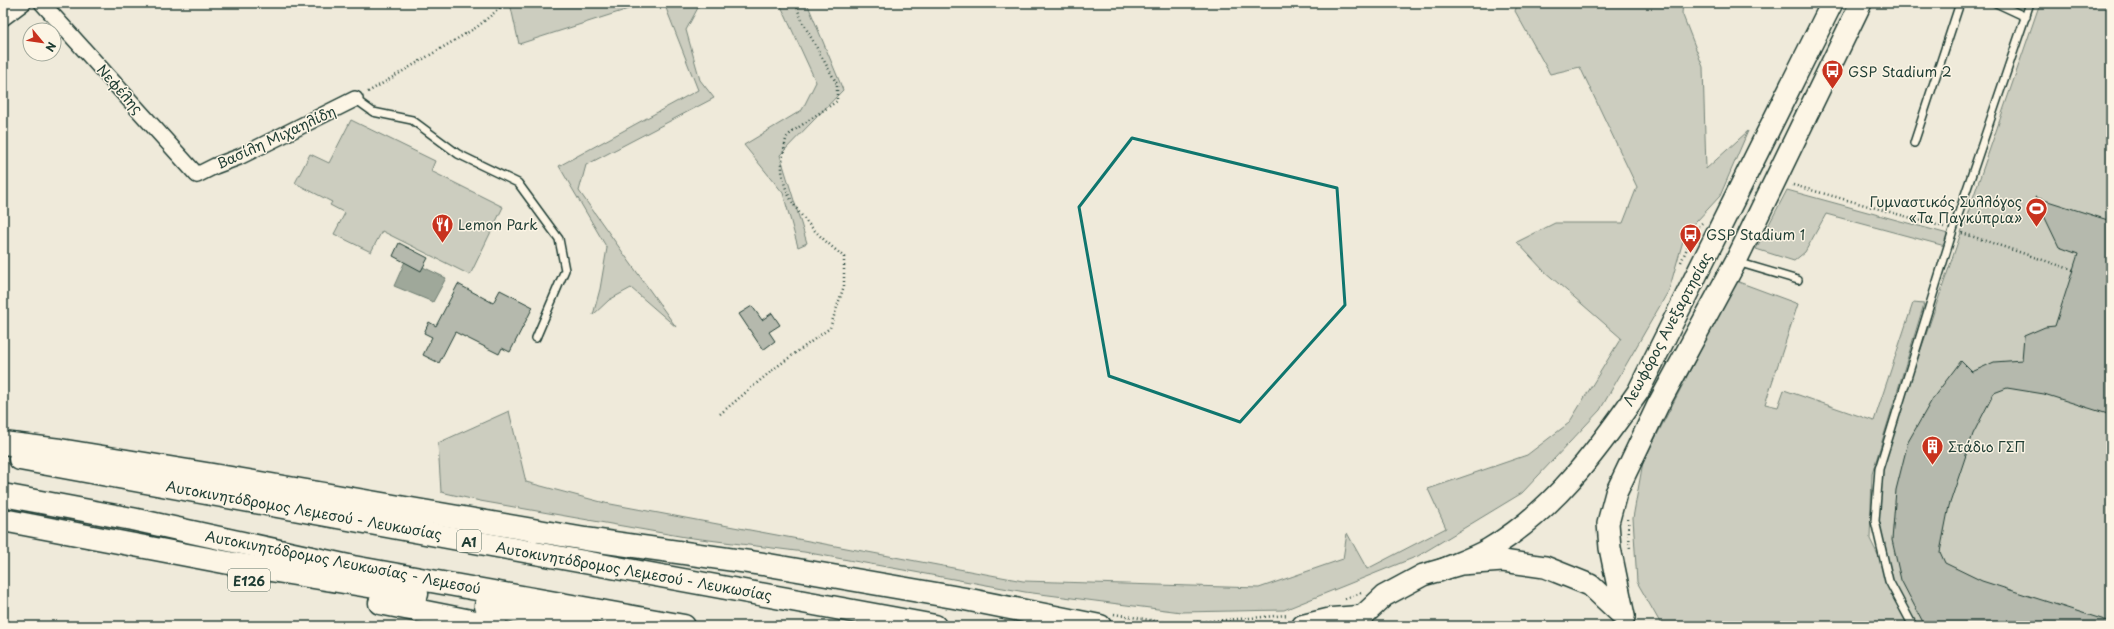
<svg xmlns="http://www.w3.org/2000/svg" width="2114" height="629" font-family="'Playpen Sans',sans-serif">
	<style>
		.green { fill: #cccdbf; stroke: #76857a }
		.water { fill: #9fa89a; stroke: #6c7d71 }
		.building { fill: #b5b9ad; stroke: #1f3d34 }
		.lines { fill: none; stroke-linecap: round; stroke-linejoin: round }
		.service-casing { stroke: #1f3d34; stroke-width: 10 }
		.minor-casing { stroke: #1f3d34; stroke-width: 18 }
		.secondary-casing { stroke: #1f3d34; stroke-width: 24 }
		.motorway-casing { stroke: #1f3d34; stroke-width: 25 }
		.path { stroke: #1f3d34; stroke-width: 2.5; stroke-dasharray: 1 3; stroke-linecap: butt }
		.service { stroke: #fcf5e5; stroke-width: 7 }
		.minor { stroke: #fcf5e5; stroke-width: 15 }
		.secondary { stroke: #fcf5e5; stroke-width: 21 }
		.motorway { stroke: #fcf5e5; stroke-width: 22 }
		.marked { fill: none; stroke: #0f766e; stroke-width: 3; stroke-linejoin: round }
		.labels { text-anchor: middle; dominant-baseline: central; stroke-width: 3; stroke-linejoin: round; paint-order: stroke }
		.shield { fill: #fcf5e5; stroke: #617469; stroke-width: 1 }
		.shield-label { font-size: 13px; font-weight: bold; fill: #1f3d34 }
		.poi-label { font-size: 14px; fill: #1f3d34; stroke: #fcf5e5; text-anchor: start }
		.street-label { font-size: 14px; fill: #1f3d34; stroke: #fcf5e5 }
	</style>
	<rect width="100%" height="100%" fill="#efeada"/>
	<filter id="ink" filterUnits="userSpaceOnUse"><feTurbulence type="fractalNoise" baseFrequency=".025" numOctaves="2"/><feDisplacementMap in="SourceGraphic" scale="8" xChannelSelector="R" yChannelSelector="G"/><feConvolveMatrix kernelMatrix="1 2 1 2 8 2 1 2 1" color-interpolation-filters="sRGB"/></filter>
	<g filter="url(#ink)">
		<g class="green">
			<path d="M510,3H647L519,44Z"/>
			<path d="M664,3H707L700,4L686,30L700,80L714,98L586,165L579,191L676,327L631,288L609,300L593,315L600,289L607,248L559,166L698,90Z"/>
			<path d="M775,3H807L843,90L780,155L807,243L798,247L783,193L744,145L802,110L816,82L781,6Z"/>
			<path d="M1518,3H1683L1682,13L1703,67L1706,169L1748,131L1720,196L1685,234L1669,290L1600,410L1522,493L1418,556L1284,610L1181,612L1025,592L804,552L685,537L480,501L441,492L438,443L509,411L526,482L605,503L1023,581L1259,588L1343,559L1347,533L1367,569L1446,528L1428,489L1527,455L1569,423L1621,338L1544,271L1517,242L1555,223H1623L1637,187L1580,67L1550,74L1515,11Z"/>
			<path d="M2040,3H2111V626H1662L1637,582L1633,518L1643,462L1736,281L1798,304L1765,404L1778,407L1784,390L1874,421L1913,303L1924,304L1872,474L1870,539L1881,561L1874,511L1885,454Z"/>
			<path d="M351,120L435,161L431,171L503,207L470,275L382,231L371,252L334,234L345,213L330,205L332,202L295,183L310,154L329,163Z"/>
			<path d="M1787,190L1948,234L1945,246L1826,214L1805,252L1794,261L1756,249Z"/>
		</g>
		<path class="water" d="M406,259L446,278L433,302L394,286Z"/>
		<g class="building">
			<path d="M2035,197L2111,221V415L2044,394L2007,388L1994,393L1973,434L1949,506L1940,552L1945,563L1982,581L2111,622V626H1925L1901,580L1892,540L1896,490L1908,442L1933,398L1961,361L1972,372L1994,362L2022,360L2024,336L2045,327L2055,326L2078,254L2059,247Z"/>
			<path d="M399,243L428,258L421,271L393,256Z"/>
			<path d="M458,284L493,303L500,290L533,307L510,352L502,348L499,354L455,332L439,363L423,355L432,337L424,333L429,322L436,326Z"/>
			<path d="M752,306L762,320L772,313L780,325L769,332L775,341L763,350L739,314Z"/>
		</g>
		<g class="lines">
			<defs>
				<g id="service">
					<path d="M1996,3L2026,17"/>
					<path d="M355,99L373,112L412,120L458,154L518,183L559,239L565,270L536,338"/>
					<path d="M1914,143L1960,3"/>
					<path d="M1737,262L1798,280"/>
					<path d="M1913,626L1889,581L1875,521L1879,469L1953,230L2030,3"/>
				</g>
				<g id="minor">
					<path d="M42,3L197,175L215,166L239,157L355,99"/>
					<path d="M3,18L23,3"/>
				</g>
				<g id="secondary">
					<path d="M1439,571C1455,564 1474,558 1489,549C1553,511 1596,452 1638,392L1832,3"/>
					<path d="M1624,616L1610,548L1608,523L1616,493L1658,405L1736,261L1861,3"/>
					<path d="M1352,626L1384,596L1423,575L1461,564L1503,561L1545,567L1590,585L1624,617"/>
				</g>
				<g id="motorway">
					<path d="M3,443L60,450L231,478L585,539L763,564L965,599L1100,626"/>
					<path d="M20,459L935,626"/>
					<path d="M3,495L132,519L353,567L684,626"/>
					<path d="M3,520L229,563L417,594"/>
					<path d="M380,603L496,626"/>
					<path d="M486,606L584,626"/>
					<path d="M1303,626L1332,619L1359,617"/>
				</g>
			</defs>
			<use href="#service" class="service-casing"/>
			<use href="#minor" class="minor-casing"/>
			<use href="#secondary" class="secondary-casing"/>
			<use href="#motorway" class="motorway-casing"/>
			<g class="path">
				<path d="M368,92L477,27L506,3"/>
				<path d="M1793,185L1944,227"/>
				<path d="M1962,233L2073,270"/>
				<path d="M1681,262L1695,230L1702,223"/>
				<path d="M720,414L775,368L830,328L844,286V257C814,232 772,195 784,151C785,147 785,140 787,137C791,131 829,107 837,101V84L803,23L795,3"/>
				<path d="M1628,519L1630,550"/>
				<path d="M1345,599L1361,593"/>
				<path d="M1114,614L1174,624L1288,615"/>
			</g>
			<use href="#service" class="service"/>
			<use href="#minor" class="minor"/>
			<use href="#secondary" class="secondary"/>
			<use href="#motorway" class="motorway"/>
		</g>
	</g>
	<path class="marked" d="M1132,138L1337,188L1345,305L1240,422L1109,376L1079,207Z"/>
	<defs>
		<symbol id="bus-pin" viewBox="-11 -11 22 30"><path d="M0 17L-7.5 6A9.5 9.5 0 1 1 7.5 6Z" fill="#c8321e" stroke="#fcf5e5"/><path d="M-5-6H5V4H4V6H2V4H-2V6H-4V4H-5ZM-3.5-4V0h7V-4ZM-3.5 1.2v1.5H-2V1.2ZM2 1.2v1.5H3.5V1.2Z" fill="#fff"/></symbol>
		<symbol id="stadium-pin" viewBox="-11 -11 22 30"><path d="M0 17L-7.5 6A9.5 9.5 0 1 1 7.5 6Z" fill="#c8321e" stroke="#fcf5e5"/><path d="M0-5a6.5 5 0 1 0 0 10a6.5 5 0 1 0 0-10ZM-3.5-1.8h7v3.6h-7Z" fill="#fff"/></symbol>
		<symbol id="restaurant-pin" viewBox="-11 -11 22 30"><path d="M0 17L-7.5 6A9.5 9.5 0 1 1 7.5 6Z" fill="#c8321e" stroke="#fcf5e5"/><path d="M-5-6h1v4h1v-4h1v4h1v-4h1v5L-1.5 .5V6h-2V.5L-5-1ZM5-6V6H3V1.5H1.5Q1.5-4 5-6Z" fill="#fff"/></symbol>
		<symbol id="building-pin" viewBox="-11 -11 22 30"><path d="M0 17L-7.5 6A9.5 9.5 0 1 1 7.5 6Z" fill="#c8321e" stroke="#fcf5e5"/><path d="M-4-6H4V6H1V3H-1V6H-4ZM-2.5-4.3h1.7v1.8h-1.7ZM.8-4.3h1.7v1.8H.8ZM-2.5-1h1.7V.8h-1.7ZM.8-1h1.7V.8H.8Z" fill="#fff"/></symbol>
	</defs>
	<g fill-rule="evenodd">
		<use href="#bus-pin" x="1820" y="58" width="25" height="34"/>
		<use href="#stadium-pin" x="2024" y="196" width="25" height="34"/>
		<use href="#restaurant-pin" x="430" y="212" width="25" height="34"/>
		<use href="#bus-pin" x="1678" y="222" width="25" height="34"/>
		<use href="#building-pin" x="1920" y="434" width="25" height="34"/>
	</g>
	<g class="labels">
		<g class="shield">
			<rect x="457" y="530" width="24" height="22" rx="3"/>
			<rect x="228" y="569" width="42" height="22" rx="3"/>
		</g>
		<g class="shield-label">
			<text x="469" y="541">A1</text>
			<text x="249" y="580">E126</text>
		</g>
		<g class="poi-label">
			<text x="1848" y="71">GSP Stadium 2</text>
			<text x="2022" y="201" text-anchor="end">Γυμναστικός Συλλόγος<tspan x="2022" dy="16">«Τα Παγκύπρια»</tspan></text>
			<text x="458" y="224">Lemon Park</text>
			<text x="1706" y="234">GSP Stadium 1</text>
			<text x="1948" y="446">Στάδιο ΓΣΠ</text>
		</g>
		<g class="street-label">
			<text transform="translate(120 89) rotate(48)">Νεφέλης</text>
			<text transform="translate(276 137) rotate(-25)">Βασίλη Μιχαηλίδη</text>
			<text transform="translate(1667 329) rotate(-62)">Λεωφόρος Ανεξαρτησίας</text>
			<text transform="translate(304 510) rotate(10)">Αυτοκινητόδρομος Λεμεσού - Λευκωσίας</text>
			<text transform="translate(343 562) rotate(11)">Αυτοκινητόδρομος Λευκωσίας - Λεμεσού</text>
			<text transform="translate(634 571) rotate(10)">Αυτοκινητόδρομος Λεμεσού - Λευκωσίας</text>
		</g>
	</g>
	<rect width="2114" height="629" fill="none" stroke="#fcf5e5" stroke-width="16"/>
	<rect x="8" y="8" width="2098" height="613" fill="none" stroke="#1f3d34" stroke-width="1.5" filter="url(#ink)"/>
	<g transform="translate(42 42) rotate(119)"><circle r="19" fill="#fcf5e5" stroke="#a4ab9e"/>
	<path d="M0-3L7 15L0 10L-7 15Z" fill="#c8321e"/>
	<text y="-6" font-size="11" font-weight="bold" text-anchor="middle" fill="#1f3d34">N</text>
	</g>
</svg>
